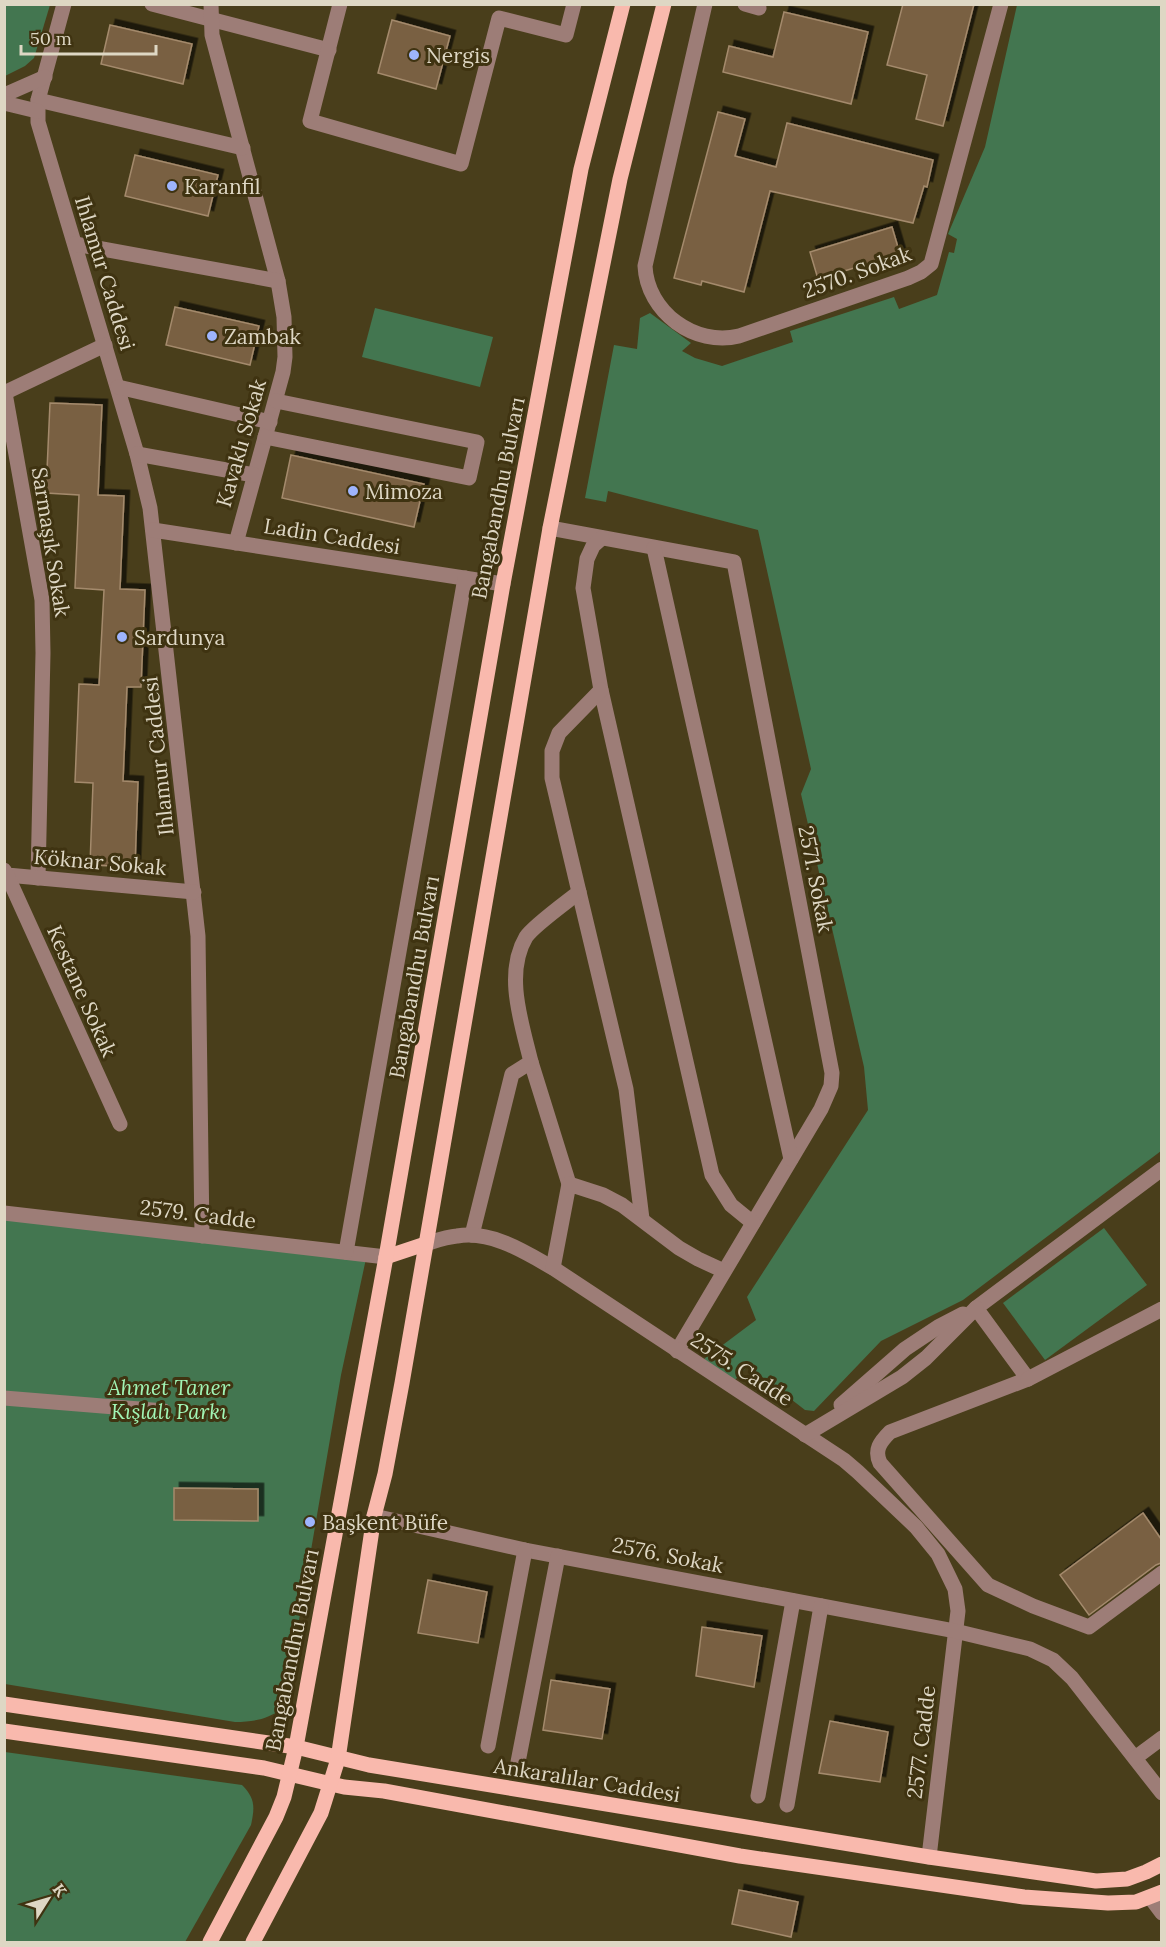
<svg xmlns="http://www.w3.org/2000/svg" width="1166" height="1947" font-family="Lora,serif">
	<style>
		.green { fill: #437650 }
		.building { fill: #796043; stroke: #a48a6c; stroke-width: 1.5; filter: url(#shadow) }
		.lines { fill: none; stroke-linecap: round; stroke-linejoin: round }
		.minor { stroke: #9d7d77; stroke-width: 15 }
		.major { stroke: #f9b9ad; stroke-width: 15 }
		.poi-dot { fill: #9eb4fd; stroke: #3f3311; stroke-width: 2 }
		.labels { text-anchor: middle; dominant-baseline: central; stroke-width: 6; stroke-linejoin: round; paint-order: stroke }
		.poi-label { font-size: 21px; fill: #ded7c4; stroke: #3f3311; text-anchor: start }
		.street-label { font-size: 21px; fill: #ded7c4; stroke: #3f3311 }
		.park-label { font-size: 21px; font-style: italic; fill: #a1f5b5; stroke: #3f3311 }
	</style>
	<defs>
		<filter id="shadow"><feDropShadow dx="5.5" dy="-5.5" stdDeviation="0" flood-color="#0009"/></filter>
	</defs>
	<rect width="100%" height="100%" fill="#493e1b"/>
	<g class="green">
		<path d="M5,4L50,5L34,58L25,66L5,76Z"/>
		<path d="M1017,5H1161V1151L963,1300L881,1341L814,1411L805,1410L748,1366L734,1381L704,1359L756,1320L747,1297L868,1110L864,1067L801,794L811,769L758,530L608,491L606,502L585,498L614,345L637,349L640,318L650,313L691,343L682,351L695,358L722,366L793,342L790,331L894,297L899,309L937,295L949,252L954,253L957,239L948,234L985,147Z"/>
		<path d="M375,308L493,337L480,387L362,357Z"/>
		<path d="M4,1213L367,1254L341,1375L284,1708C267,1719 255,1722 235,1722L5,1684Z"/>
		<path d="M1104,1228L1147,1285L1045,1360L1003,1303Z"/>
		<path d="M5,1752L242,1785C255,1798 255,1807 251,1825L185,1942H5Z"/>
	</g>
	<g class="building">
		<path d="M903,4H974L943,126L916,119L927,75L887,65Z"/>
		<path d="M784,12L868,32L851,104L723,72L729,46L773,57Z"/>
		<path d="M392,20L450,36L436,89L378,73Z"/>
		<path d="M110,25L192,44L183,84L101,64Z"/>
		<path d="M718,112L745,119L735,156L776,167L787,123L933,160L927,187L924,186L913,223L770,191L744,292L702,281L701,285L674,278Z"/>
		<path d="M135,155L218,175L208,216L125,196Z"/>
		<path d="M892,227L900,254L818,279L810,252Z"/>
		<path d="M175,307L259,326L250,365L166,345Z"/>
		<path d="M50,403L102,405L98,495L124,496L120,589L145,590L141,687H127L123,781L138,782L135,867L90,865L93,783L75,782L79,684L99,685L104,590L75,588L79,495L46,493Z"/>
		<path d="M291,455L424,484L414,527L282,498Z"/>
		<path d="M174,1488L258,1489V1521L174,1520Z"/>
		<path d="M1143,1513L1161,1539V1563L1156,1565L1089,1615L1060,1575Z"/>
		<path d="M428,1580L487,1592L478,1643L418,1633Z"/>
		<path d="M702,1627L762,1636L754,1687L696,1676Z"/>
		<path d="M551,1680L610,1689L602,1739L543,1730Z"/>
		<path d="M830,1721L888,1732L880,1782L819,1773Z"/>
		<path d="M739,1890L798,1902L791,1937L732,1924Z"/>
	</g>
	<g class="lines">
		<g class="minor">
			<path d="M64,4L38,100V122L137,454L150,508L198,936L202,1236"/>
			<path d="M152,4L329,50"/>
			<path d="M211,4L212,35L278,281L284,317L285,357L283,372L236,543"/>
			<path d="M340,4L310,121L461,164L499,18L566,35L574,4"/>
			<path d="M705,4L645,266C647,312 695,347 739,336L908,278L921,272L931,264L1001,4"/>
			<path d="M745,4L759,8"/>
			<path d="M4,95L45,77"/>
			<path d="M38,100L243,148"/>
			<path d="M4,103L37,111"/>
			<path d="M75,244L278,281"/>
			<path d="M118,387L270,422"/>
			<path d="M4,393L105,345"/>
			<path d="M5,393L42,600L43,653L38,878"/>
			<path d="M265,437L469,478L477,442L276,401"/>
			<path d="M137,454L254,475"/>
			<path d="M550,528L734,562L832,1073L831,1086L821,1109L677,1351"/>
			<path d="M153,530L503,584"/>
			<path d="M602,538L593,546L587,559L583,588L601,690L712,1175L731,1205L753,1223"/>
			<path d="M654,548L791,1159"/>
			<path d="M4,870L7,875L194,892"/>
			<path d="M4,876L7,875L120,1124"/>
			<path d="M579,892L626,1089L642,1219"/>
			<path d="M531,1062L569,1184"/>
			<path d="M1162,1169L976,1308L1028,1379L890,1432C880,1442 874,1450 880,1463L988,1585L1033,1606L1089,1627L1162,1573"/>
			<path d="M4,1213L386,1257"/>
			<path d="M472,1235L512,1074L531,1062C522,1024 504,974 526,937C533,926 568,901 579,892L552,778V751L559,733L601,690"/>
			<path d="M425,1244C435,1241 446,1237 457,1236C491,1230 525,1252 553,1268L844,1460L858,1472L916,1527L938,1554L955,1589L958,1611L929,1857"/>
			<path d="M346,1252L465,578"/>
			<path d="M553,1268L569,1184L603,1195L622,1205L679,1248L698,1259L724,1271"/>
			<path d="M1028,1379L1162,1309"/>
			<path d="M4,1398L164,1411"/>
			<path d="M841,1405L905,1349L938,1327L963,1314"/>
			<path d="M805,1435L902,1377L926,1358L976,1308"/>
			<path d="M374,1516L525,1550L955,1631L1030,1649L1053,1660L1072,1678L1162,1793"/>
			<path d="M488,1746L525,1550"/>
			<path d="M1135,1758L1162,1738"/>
			<path d="M518,1762L558,1556"/>
			<path d="M758,1796L793,1601"/>
			<path d="M787,1805L821,1606"/>
			<path d="M1150,1897L1162,1913"/>
		</g>
		<g class="major">
			<path d="M386,1257L425,1244"/>
			<path d="M4,1704L296,1747L369,1765L929,1857L1096,1881L1127,1879L1146,1872L1162,1864"/>
			<path d="M4,1731L264,1768L344,1787L384,1791L740,1856L1024,1897L1108,1903L1136,1902L1162,1892"/>
			<path d="M210,1942L276,1817L284,1797L296,1747L386,1257L503,584L581,169L623,4"/>
			<path d="M253,1942L321,1813L338,1759L374,1516L385,1474L402,1383L550,528L620,179L664,4"/>
		</g>
	</g>
	<g class="poi-dot">
		<circle cx="414" cy="55" r="6"/>
		<circle cx="172" cy="186" r="6"/>
		<circle cx="212" cy="336" r="6"/>
		<circle cx="353" cy="491" r="6"/>
		<circle cx="122" cy="637" r="6"/>
		<circle cx="310" cy="1522" r="6"/>
	</g>
	<g class="labels">
		<g class="poi-label">
			<text x="426" y="55">Nergis</text>
			<text x="184" y="186">Karanfil</text>
			<text x="224" y="336">Zambak</text>
			<text x="365" y="491">Mimoza</text>
			<text x="134" y="637">Sardunya</text>
			<text x="322" y="1522">Başkent Büfe</text>
		</g>
		<g class="street-label">
			<text transform="translate(857 272) rotate(-20)">2570. Sokak</text>
			<text transform="translate(105 273) rotate(73)">Ihlamur Caddesi</text>
			<text transform="translate(241 443) rotate(-74)">Kavaklı Sokak</text>
			<text transform="translate(498 498) rotate(-79)">Bangabandhu Bulvarı</text>
			<text transform="translate(332 536) rotate(9)">Ladin Caddesi</text>
			<text transform="translate(51 542) rotate(81)">Sarmaşık Sokak</text>
			<text transform="translate(158 756) rotate(-96)">Ihlamur Caddesi</text>
			<text transform="translate(100 862) rotate(5)">Köknar Sokak</text>
			<text transform="translate(816 879) rotate(79)">2571. Sokak</text>
			<text transform="translate(414 977) rotate(-80)">Bangabandhu Bulvarı</text>
			<text transform="translate(82 991) rotate(66)">Kestane Sokak</text>
			<text transform="translate(198 1214) rotate(7)">2579. Cadde</text>
			<text transform="translate(742 1369) rotate(33)">2575. Cadde</text>
			<text transform="translate(668 1555) rotate(11)">2576. Sokak</text>
			<text transform="translate(292 1650) rotate(-79)">Bangabandhu Bulvarı</text>
			<text transform="translate(921 1742) rotate(-83)">2577. Cadde</text>
			<text transform="translate(587 1780) rotate(9)">Ankaralılar Caddesi</text>
		</g>
		<g class="park-label">
			<text x="169" y="1387">Ahmet Taner<tspan x="169" dy="24">Kışlalı Parkı</tspan></text>
		</g>
	</g>
	<rect width="1166" height="1947" fill="none" stroke="#ded7c4" stroke-width="12"/>
	<g transform="translate(48 1899) rotate(53)" stroke="#3f3311" stroke-width="4.5" paint-order="stroke">
	<path d="M0-4.5L10 22L0 15L-10 22Z" fill="#ded7c4"/>
	<text y="-9" font-size="16" font-weight="bold" text-anchor="middle" fill="#ded7c4">K</text>
	</g>
	<path d="M21 45v9h135v-9" fill="none" stroke="#ded7c4" stroke-width="3"/>
	<text x="30" y="45" font-size="18" fill="#ded7c4" stroke="#3f3311" stroke-width="4.5" paint-order="stroke">50 m</text>
</svg>
